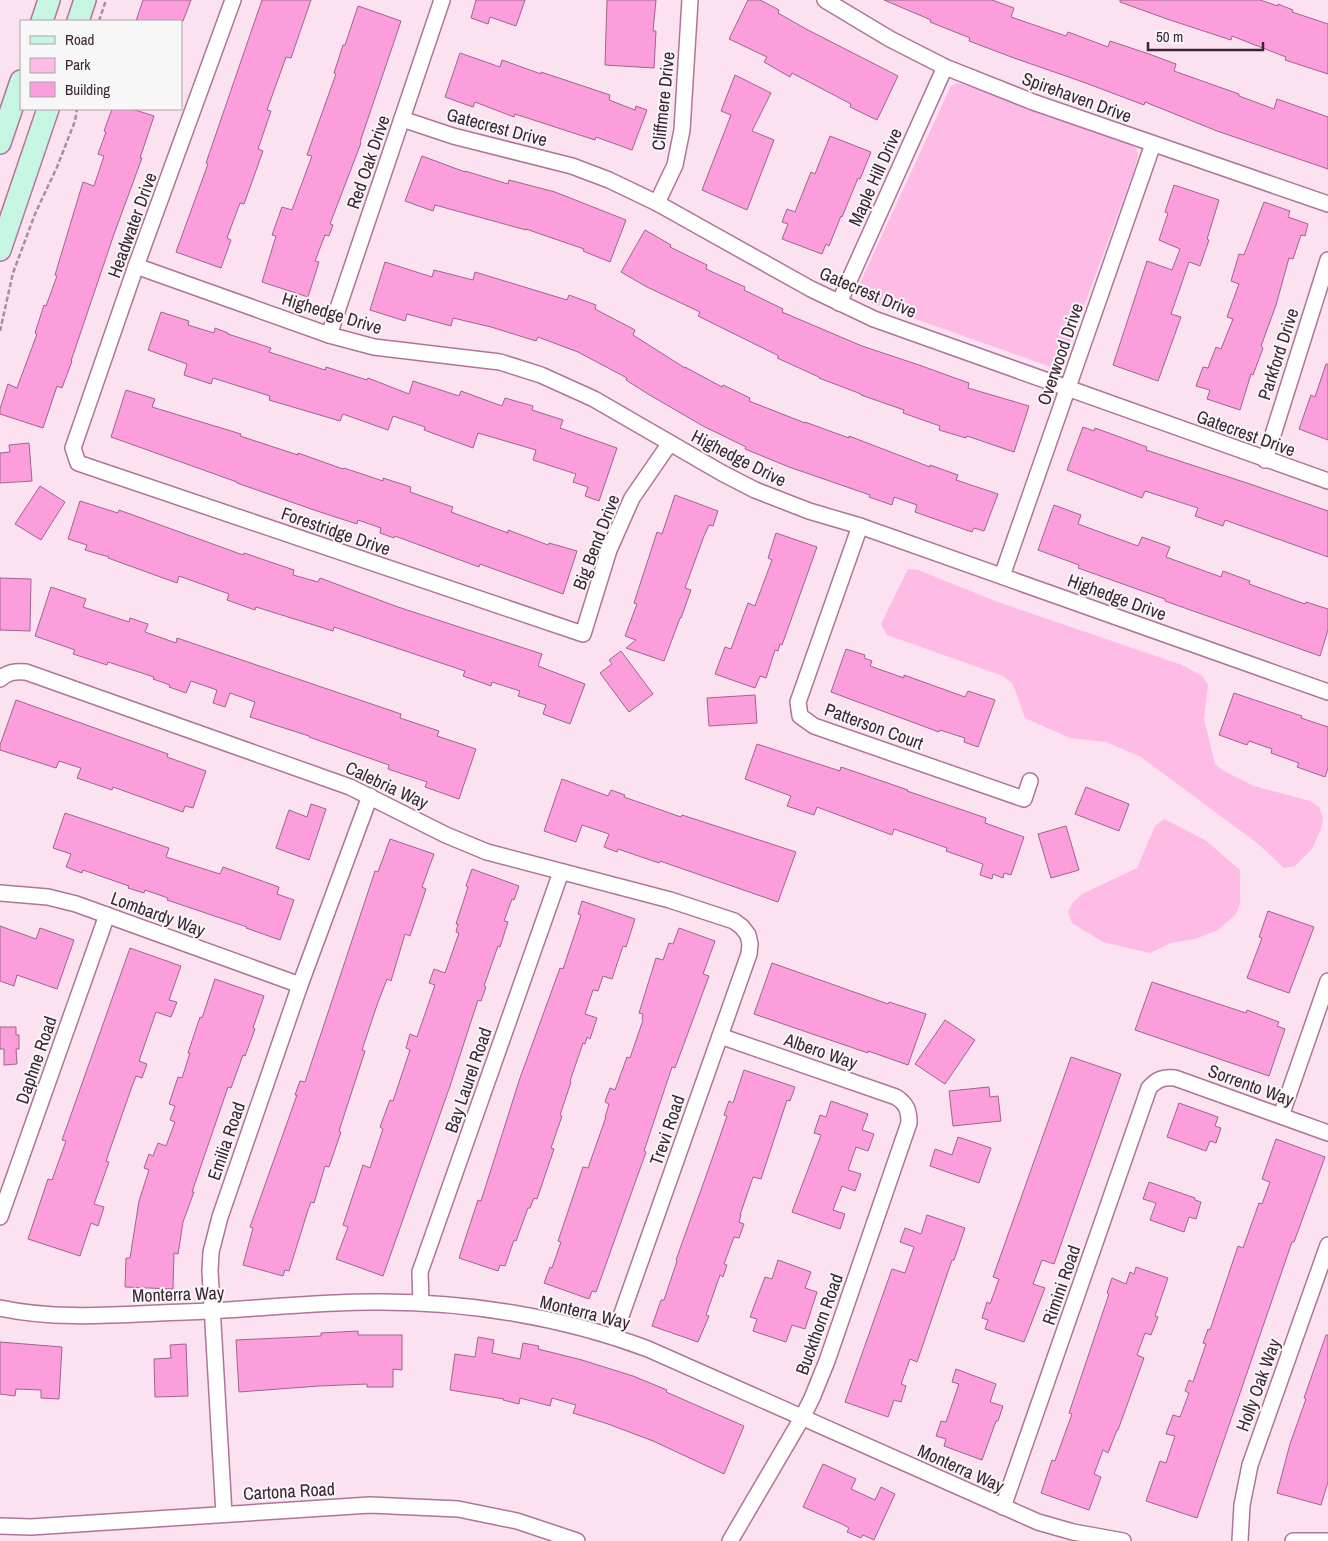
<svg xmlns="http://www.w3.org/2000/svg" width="1328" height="1541" font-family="'Archivo Narrow',sans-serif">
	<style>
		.green { fill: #febbe5 }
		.building { fill: #fc9edb; stroke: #9f658b }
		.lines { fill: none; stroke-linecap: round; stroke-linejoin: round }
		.street-casing { stroke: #b0749b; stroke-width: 18 }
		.secondary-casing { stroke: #b0749b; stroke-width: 24 }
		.path { stroke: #a88e9e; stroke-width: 2.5; stroke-dasharray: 5 2.5; stroke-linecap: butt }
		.street { stroke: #fff; stroke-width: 15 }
		.secondary { stroke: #c6f5e1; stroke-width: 21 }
		.labels { text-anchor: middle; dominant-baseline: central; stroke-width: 4; stroke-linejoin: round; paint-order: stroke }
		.street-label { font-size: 18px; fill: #3d2434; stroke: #f7f7f7 }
	</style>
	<rect width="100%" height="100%" fill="#fce1f1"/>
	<g class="green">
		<path d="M958,83L975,87L1120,140L1136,148L1138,156L1133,173L1064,361L1059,366L1051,367L873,304C864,299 859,297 858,287L951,86Z"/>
		<path d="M908,569L918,570L998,602L1182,665L1202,676L1208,685L1204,719L1215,764L1224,771L1254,786L1310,801L1319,807L1323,818L1321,829L1312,849L1295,866L1284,868L1257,843L1141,757L1106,742L1070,738L1025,718L1013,684L1003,676L887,635L881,624Z"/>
		<path d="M1164,819L1205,840L1240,870V904L1236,914L1218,930L1195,939L1171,943L1150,953L1103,942L1072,923L1068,912L1073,902L1082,894L1137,868L1155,826Z"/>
	</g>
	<g class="building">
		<path d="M143,0H191L183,21H136Z"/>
		<path d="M262,0H311L291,58L286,57L267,110L271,111L258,149L263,151L244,204L240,203L227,238L231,240L221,268L176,252L208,164L206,163Z"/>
		<path d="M476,0H525L516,26L490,17L488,24L471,18Z"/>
		<path d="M607,0H656L653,31H656L654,68L605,65Z"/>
		<path d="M748,0H760L779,10L778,13L806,29L898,76L877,120L850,107L851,104L792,73L790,77L764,62L767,57L729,39Z"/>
		<path d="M884,0H992L1014,8L1011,17L1066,36L1068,32L1108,47L1110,41L1149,54L1176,64L1174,71L1239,94V96L1274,109L1277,99L1328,117V169L1217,131L1145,102L1144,105L1083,82L1014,58L969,41L970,38L930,22L931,20Z"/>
		<path d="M1120,0H1260L1278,6V4L1293,10L1292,12L1328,24V74L1285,60L1286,57L1232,36L1231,40L1167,19L1120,2Z"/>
		<path d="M358,6L401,21L360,142L361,143L330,224L333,225L329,236L325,235L315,261L319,262L308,297L262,282L276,236L272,235L282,207L292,210L312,156L307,155L336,74L334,73L343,45H345Z"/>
		<path d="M460,53L500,67L502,60L541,74V72L610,95L609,100L635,110L636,106L647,110L632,150L596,137L595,140L515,114L514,117L475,102L473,107L445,97Z"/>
		<path d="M735,75L771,93L752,131L774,140L747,210L702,190L731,115L721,111Z"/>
		<path d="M112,109H132L154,116L140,158H142L114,234L71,361H72L62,388L57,386L43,428L0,414V409L8,384L17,388L37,334L35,333L44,305L46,306L57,276L55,275L83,182L94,186L104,156L98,154L106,132L104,131Z"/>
		<path d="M830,136L871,152L860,179L858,178L842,217L841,216L829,246L826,244L822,254L782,239L788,224L782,222L787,209L795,212L811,172L815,174Z"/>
		<path d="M422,156L465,172V171L508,184L509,180L555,192L626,220L610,262L583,251L584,249L526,229V230L435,205L433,211L405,201Z"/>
		<path d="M1174,185L1219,200L1207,239L1209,240L1200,266L1189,262L1171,314L1181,317L1158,381L1113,365L1147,261L1172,270L1180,249L1159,240L1168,213L1165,212Z"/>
		<path d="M1264,202L1290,211L1288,217L1308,224L1305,236L1301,235L1293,259L1289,258L1276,305L1261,346L1263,348L1253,375L1251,374L1240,410L1207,399L1210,390L1196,386L1203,367L1208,368L1216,347L1221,349L1233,319L1227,317L1239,284L1231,281L1239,254L1244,255Z"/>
		<path d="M645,230L671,245L670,247L707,265L706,269L745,287L744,290L783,309L782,312L862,346L919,365L969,383L968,388L1029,406L1014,452L967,436L966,438L939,430L940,426L903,413L904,410L861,395V394L819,378V377L777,358L779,356L698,316L700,312L647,287L621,272Z"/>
		<path d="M385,262L432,277L434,270L473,280L475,272L567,300L569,295L596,305L595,309L635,330L633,335L685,368V367L722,387L723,385L750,398L749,401L805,423V422L849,438V436L930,467V465L958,475L956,480L998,494L984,531L974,528L972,532L915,512L917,505L894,497L892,505L869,497L870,495L789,467L745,449L746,447L703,426L648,394L626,380L627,378L578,352L538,337L536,341L491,327L453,318L451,326L407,314L405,321L370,310Z"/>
		<path d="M161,312L189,321L188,325L214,333L215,328L228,333V334L271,348L269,352L325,370L326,367L367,380L368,378L409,394L413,381L459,396L461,391L502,406L505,398L533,406L532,410L563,420L560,428L617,448L599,501L585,496L588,487L573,482L576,474L533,460L536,450L478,433L473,448L424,430L425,427L393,416L388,430L343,414L340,421L269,400L270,396L213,378L211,384L184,375L187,364L148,350Z"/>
		<path d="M1326,364H1328V440L1299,429L1311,395L1315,397Z"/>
		<path d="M126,390L155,399L152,407L241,434L240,436L298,455V453L343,469L344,468L383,481V478L411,487L410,492L453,507L451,512L508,533V530L548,545L549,543L577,551L563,594L480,564L479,567L395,536L394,538L380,533L381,528L358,520L357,524L317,511L237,483V482L111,437Z"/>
		<path d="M1083,427L1094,431L1095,428L1147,447L1146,450L1253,485L1328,511V557L1225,520L1223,526L1195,516L1198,508L1145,491L1142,498L1067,470Z"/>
		<path d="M29,443L32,481L0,483V453L10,452L9,445Z"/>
		<path d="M40,486L65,502L41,540L15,524Z"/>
		<path d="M675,495L718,511L713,526L709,525L704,536L685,588L691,590L681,618H680L664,661L626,648L636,640L625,636L637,604L634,603L657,532L662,534Z"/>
		<path d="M80,501L118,513L119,510L243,555L244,553L294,570L293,575L318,582L320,578L398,607L542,654L538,666L585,684L570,724L543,714L546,705L518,696L520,691L492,682L491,686L463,676L465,671L334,627L333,631L256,607L255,610L227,600L229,594L179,576L177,583L108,558L109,557L85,550L87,545L68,539Z"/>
		<path d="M1054,505L1081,515L1078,524L1138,546L1142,537L1170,547L1166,557L1221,577L1223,571L1250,581L1249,584L1305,604L1306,602L1328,609V630L1320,656L1165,601V599L1078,568L1079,565L1038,550Z"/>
		<path d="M776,533L817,547L782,645L780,644L778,651L775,650L766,678L760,676L755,688L715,674L725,647L731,649L748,603L755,606L772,560L768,558Z"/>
		<path d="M0,578L31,579L30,631L0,630Z"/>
		<path d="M51,587L86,599L83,607L129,622L130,618L148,624L145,632L176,643L177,638L401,714L400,718L439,731L437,736L476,749L459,799L425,787L427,782L388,769L389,765L309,737V736L250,717L255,702L230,693L225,707L213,703L217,690L191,681L186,693L169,687L170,685L153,679L154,677L108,662L107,665L73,654L75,650L35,636Z"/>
		<path d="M846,649L865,655L864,658L872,661L870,666L904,678V675L965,697L968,691L995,700L978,747L964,742L965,738L940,730L939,732L831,692Z"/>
		<path d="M621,651L653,694L629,712L600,673L612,664L609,660Z"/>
		<path d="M1234,693L1302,716L1301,718L1328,727V768L1325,777L1297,767L1299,763L1271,753L1272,749L1249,741L1247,745L1219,735Z"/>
		<path d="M755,695L757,723L709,726L707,698Z"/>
		<path d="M16,700L168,754L167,757L206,771L193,808L185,806L183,812L113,787L112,790L77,778L81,768L59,761L56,768L0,750V745Z"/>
		<path d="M757,744L840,771L841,767L908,790L907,791L986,818L985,823L1024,837L1011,875L1004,873L1003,878L993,874L992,879L980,875L983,864L946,851L947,848L894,829L892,835L817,807L814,815L787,806L791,796L745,779Z"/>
		<path d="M562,779L608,796L611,790L625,795L624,797L681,817L682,815L796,852L778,902L660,861L659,863L618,849L617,852L604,847L609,834L582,825L576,842L544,831Z"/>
		<path d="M1086,787L1129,804L1119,831L1075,814Z"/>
		<path d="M311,804L326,809L309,860L276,848L289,810L307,817Z"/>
		<path d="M65,813L169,848L166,857L220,874L223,867L279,887L277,894L294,900L280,940L246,928L247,927L167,900L168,898L145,890L144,893L128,888L129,886L83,870L82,873L66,867L71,854L53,848Z"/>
		<path d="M1066,826L1079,870L1051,878L1038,834Z"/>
		<path d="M390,839L434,854L422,887L426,889L410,936L405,934L391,981L387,979L377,1005L362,1050L365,1051L339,1131L341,1132L329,1167L325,1166L314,1203L311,1202L308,1210L289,1271L285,1270L283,1276L243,1265L253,1228L250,1227L297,1095H295L300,1081L305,1082L375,871L378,872Z"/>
		<path d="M472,869L519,886L514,900L512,899L504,921L508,922L500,947L498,946L484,986L486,987L481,1001L478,1000L450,1086L383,1276L336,1259L348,1227L343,1225L363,1165L370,1168L383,1129L380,1127L390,1100L393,1101L410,1050L406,1048L410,1034L417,1037L435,985L429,983L434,969L445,973L459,933L456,932L458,924H456L468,887L466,886Z"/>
		<path d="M582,901L635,919L626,947L623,946L612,979L603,976L598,991L593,990L585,1014L597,1018L590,1039L587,1037L585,1044L583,1043L570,1081L571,1082L560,1115L562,1116L551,1148L554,1149L537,1199L534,1198L530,1208H528L516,1241L514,1240L505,1266L500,1265L498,1271L459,1258L478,1200L481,1201L520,1078L560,968L563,969L581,915L578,914Z"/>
		<path d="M1268,911L1314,927L1289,993L1247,978L1262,938L1259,937Z"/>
		<path d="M0,926L36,939L40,928L74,940L57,989L17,975L14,986L0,981Z"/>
		<path d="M679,928L715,941L703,974L709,976L675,1068L672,1067L644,1151L646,1152L596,1292L592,1291L589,1299L544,1283L550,1267L552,1268L561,1242L558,1241L583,1167L588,1168L606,1117H605L609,1104L605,1102L610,1088L615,1090L627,1057L630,1058L643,1020L642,1019L643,1014L639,1013L656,958L663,960L669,943L673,944Z"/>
		<path d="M130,948L181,966L169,1000L177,1002L171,1017L156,1012L139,1061L147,1064L142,1078L136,1076L131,1089L106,1161L109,1162L94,1204L104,1207L98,1226L91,1223L80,1256L28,1239L48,1179L52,1180L66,1141L62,1140Z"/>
		<path d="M772,963L888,1004L889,1002L926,1014L908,1065L868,1051V1053L754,1014Z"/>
		<path d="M215,979L264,996L253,1028L255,1029L245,1056L243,1055L231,1088L228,1087L192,1192H194L183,1222L178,1254L174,1253L173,1289L125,1287L126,1258H130L139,1201L149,1170L144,1168L149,1154L153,1156L158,1143L166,1146L175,1122L170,1120L175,1106L169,1104L178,1077L182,1078L190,1053H188L200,1017L202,1018Z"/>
		<path d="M1152,982L1246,1013L1247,1010L1279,1022L1277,1026L1285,1029L1269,1076L1135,1030Z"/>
		<path d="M945,1020L975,1040L945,1084L915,1064Z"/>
		<path d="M0,1027H16V1035H19V1049H16L17,1064L4,1065V1049H0Z"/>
		<path d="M1071,1057L1121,1074L1054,1264L1042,1260L1033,1284L1045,1288L1024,1342L985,1329L988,1320L982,1318L987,1302L990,1304L999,1279L993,1277Z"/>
		<path d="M744,1070L795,1087L790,1101L787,1100L761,1179L753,1177L740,1215H741L739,1222L744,1224L739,1238L734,1237L724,1264L727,1265L723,1277L720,1275L706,1315L709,1316L698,1342L652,1326L661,1300H664L677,1261L676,1260L711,1162L727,1116L724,1115L729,1101L733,1103Z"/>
		<path d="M989,1087L990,1097L998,1096L1001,1121L953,1126L949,1091Z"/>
		<path d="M831,1101L868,1114L862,1130L874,1134L868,1151L856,1147L848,1170L861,1174L855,1191L842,1186L833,1210L845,1214L840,1229L792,1212L821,1135L814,1133L820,1115L826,1117Z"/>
		<path d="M1179,1103L1218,1117L1215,1126L1221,1128L1216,1143L1210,1141L1206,1151L1167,1137Z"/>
		<path d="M958,1137L991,1148L979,1183L930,1166L935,1149L952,1155Z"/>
		<path d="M1276,1139L1325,1157L1294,1242H1292L1197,1518L1146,1501L1160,1461L1166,1463L1175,1436L1166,1434L1173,1415L1180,1417L1189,1393L1185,1391L1189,1380L1193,1382L1206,1344L1203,1343L1208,1329L1210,1330L1238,1246L1243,1248L1259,1203L1262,1204L1270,1182L1262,1179Z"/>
		<path d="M1149,1182L1195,1198V1200L1201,1202L1196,1219L1189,1217L1184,1232L1150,1220L1156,1203L1143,1199Z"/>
		<path d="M927,1215L965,1228L954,1260H952L917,1362L910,1359L901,1384L906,1386L901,1402L894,1400L888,1417L845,1402L892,1269L905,1273L914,1247L900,1242L905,1228L921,1234Z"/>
		<path d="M778,1260L811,1272L805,1288L817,1292L805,1329L792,1325L786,1342L753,1331L757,1319L750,1317L765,1277L772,1279Z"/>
		<path d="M1136,1267L1168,1278L1155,1316L1158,1317L1151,1335L1145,1333L1137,1355L1144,1358L1118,1430H1117L1108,1453L1103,1450L1094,1474L1101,1477L1089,1510L1041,1493L1052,1460L1055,1461L1072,1414L1069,1413L1109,1294L1107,1293L1112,1278L1126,1284L1130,1272L1134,1274Z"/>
		<path d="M358,1331V1335H402V1370L393,1369V1387H367V1384L319,1386L239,1392L236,1340L321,1336V1333Z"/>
		<path d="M1326,1335H1328V1482L1321,1505L1277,1493L1290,1444L1306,1399L1304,1398Z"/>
		<path d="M478,1337L494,1340L492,1353L520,1359L523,1343L539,1346L538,1349L582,1360L633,1376L667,1390L666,1392L744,1426L724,1474L653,1441L608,1424L573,1413L576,1405L552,1398L550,1406L520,1398L519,1404L503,1400L504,1399L450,1390L455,1354L475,1357Z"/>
		<path d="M0,1342L62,1347L59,1399L41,1398V1390L16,1389L15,1396L0,1394Z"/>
		<path d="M186,1344L188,1396L155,1397L154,1359L171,1358L170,1345Z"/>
		<path d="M956,1369L996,1384L990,1402L1003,1406L998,1421H996L982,1460L944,1446L946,1439L936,1436L941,1421L946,1422L959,1384L952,1382Z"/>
		<path d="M823,1464L856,1479L851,1489L875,1500L881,1487L895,1494L874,1540L863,1535L861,1538L847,1532L849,1528L842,1524L803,1507Z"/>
	</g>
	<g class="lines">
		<defs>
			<g id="street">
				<path d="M233,0L136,266L73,448L78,463L583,634L609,550L632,498L670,443"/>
				<path d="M825,0L890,39L945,67L1033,102L1328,204"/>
				<path d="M402,119L453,136L572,166L609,180L657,203L811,289L874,319L1328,481"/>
				<path d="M657,203L675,165L682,130L690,0"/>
				<path d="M136,266L329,335L374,347L500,362L541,375L594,399L722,473L755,490L809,511L860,526L1328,692"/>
				<path d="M839,303L945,67"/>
				<path d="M329,335L442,0"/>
				<path d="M1265,460L1328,260"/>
				<path d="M860,526L798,702L800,716L814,726L1024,799L1030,781"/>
				<path d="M1002,576L1153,144"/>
				<path d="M0,679C8,672 15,671 26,672L350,787L446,835L487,852L670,900L734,921L742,927L748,935L750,944L749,954L614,1336"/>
				<path d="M0,893L48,897L76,904L300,985"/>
				<path d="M720,1036L896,1097C907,1104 909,1111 909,1123L827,1361L812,1398L802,1418L730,1541"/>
				<path d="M1281,1116L1328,981"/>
				<path d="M0,1217L107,915"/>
				<path d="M421,1303L420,1272L561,872"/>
				<path d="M0,1308C60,1321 124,1314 185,1312C248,1310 311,1302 374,1302C465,1301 563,1317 648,1349L1038,1522L1073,1532L1123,1541"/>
				<path d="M1003,1507L1149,1088C1157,1079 1163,1077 1175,1078L1328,1133"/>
				<path d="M224,1514L210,1271L211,1252L220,1217L300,985L370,796"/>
				<path d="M0,1526L31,1527L370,1505L458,1509L517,1521L577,1541"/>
				<path d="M1240,1541L1242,1505L1250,1465L1328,1245"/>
				<path d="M1293,1541H1328"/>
			</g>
			<g id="secondary">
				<path d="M42,21L49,0"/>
				<path d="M78,21L85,0"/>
				<path d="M0,143L21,81"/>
				<path d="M0,250L48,109"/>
			</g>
		</defs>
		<use href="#street" class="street-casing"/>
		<use href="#secondary" class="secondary-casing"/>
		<g class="path">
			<path d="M99,21L106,0"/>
			<path d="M0,331L13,273L35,214L57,167L75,121L77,109"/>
		</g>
		<use href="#street" class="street"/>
		<use href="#secondary" class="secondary"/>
	</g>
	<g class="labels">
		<g class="street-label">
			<text transform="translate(1077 97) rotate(20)">Spirehaven Drive</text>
			<text transform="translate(663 101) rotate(-84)">Cliffmere Drive</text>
			<text transform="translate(497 127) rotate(15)">Gatecrest Drive</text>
			<text transform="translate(368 162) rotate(-71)">Red Oak Drive</text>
			<text transform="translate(875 177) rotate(-66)">Maple Hill Drive</text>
			<text transform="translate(132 225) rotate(-70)">Headwater Drive</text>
			<text transform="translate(868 292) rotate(23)">Gatecrest Drive</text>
			<text transform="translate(332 313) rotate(17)">Highedge Drive</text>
			<text transform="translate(1060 354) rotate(-71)">Overwood Drive</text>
			<text transform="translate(1278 354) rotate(-72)">Parkford Drive</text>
			<text transform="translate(1246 433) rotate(20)">Gatecrest Drive</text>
			<text transform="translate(739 458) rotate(27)">Highedge Drive</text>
			<text transform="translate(336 531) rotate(19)">Forestridge Drive</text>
			<text transform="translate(596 542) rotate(-69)">Big Bend Drive</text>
			<text transform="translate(1117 597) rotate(20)">Highedge Drive</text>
			<text transform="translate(874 726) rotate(20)">Patterson Court</text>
			<text transform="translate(387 785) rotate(25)">Calebria Way</text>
			<text transform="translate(158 914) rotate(20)">Lombardy Way</text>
			<text transform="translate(821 1051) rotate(19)">Albero Way</text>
			<text transform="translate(36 1060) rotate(-71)">Daphne Road</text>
			<text transform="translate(468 1080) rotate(-71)">Bay Laurel Road</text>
			<text transform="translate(1251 1085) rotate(20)">Sorrento Way</text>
			<text transform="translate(667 1130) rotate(-71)">Trevi Road</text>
			<text transform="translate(226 1141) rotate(-71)">Emilia Road</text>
			<text transform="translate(1061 1285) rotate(-71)">Rimini Road</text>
			<text transform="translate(178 1294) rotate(-2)">Monterra Way</text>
			<text transform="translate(585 1312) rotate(14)">Monterra Way</text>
			<text transform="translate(819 1324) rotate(-70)">Buckthorn Road</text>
			<text transform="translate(1258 1385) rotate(-70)">Holly Oak Way</text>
			<text transform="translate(961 1468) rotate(24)">Monterra Way</text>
			<text transform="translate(289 1491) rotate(-3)">Cartona Road</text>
		</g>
	</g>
	<rect x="20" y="20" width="162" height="90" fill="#f7f7f7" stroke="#ada3a9"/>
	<rect x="30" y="36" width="25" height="8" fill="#c6f5e1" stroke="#ada3a9"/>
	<text x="65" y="45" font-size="15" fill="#3d2434">Road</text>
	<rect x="30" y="58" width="25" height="15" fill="#febbe5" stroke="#ada3a9"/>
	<text x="65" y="70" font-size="15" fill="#3d2434">Park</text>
	<rect x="30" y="82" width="25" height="15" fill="#fc9edb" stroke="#ada3a9"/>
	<text x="65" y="95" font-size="15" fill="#3d2434">Building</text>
	<path d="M1148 42v8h115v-8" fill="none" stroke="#3d2434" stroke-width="2.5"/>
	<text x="1156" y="42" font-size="15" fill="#3d2434" stroke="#f7f7f7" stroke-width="4" paint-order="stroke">50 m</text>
</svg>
